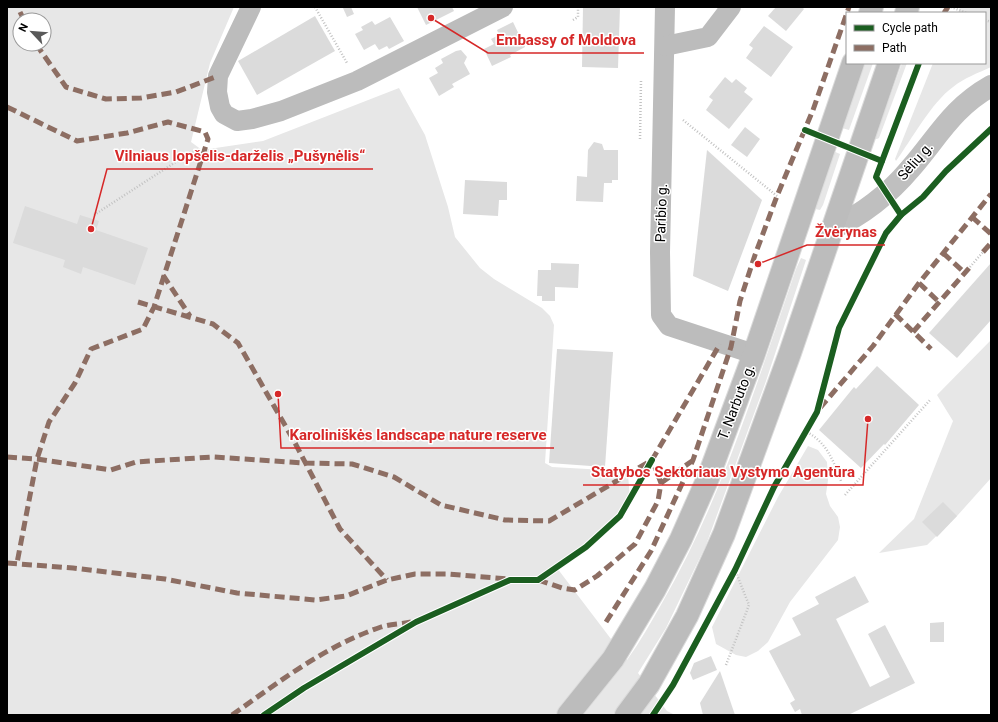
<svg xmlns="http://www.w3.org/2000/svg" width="998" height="722" font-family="Roboto,sans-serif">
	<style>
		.green { fill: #e7e7e7; fill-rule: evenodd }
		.building { fill: #dbdbdb }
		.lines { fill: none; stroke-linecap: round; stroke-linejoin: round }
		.primary-casing { stroke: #dbdbdb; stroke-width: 24 }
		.path { stroke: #c2c2c2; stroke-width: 2.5; stroke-dasharray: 1 2; stroke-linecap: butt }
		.minor { stroke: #bcbcbc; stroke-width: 20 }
		.secondary { stroke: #bfbfbf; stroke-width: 22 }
		.primary { stroke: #bcbcbc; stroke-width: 22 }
		.quiet { stroke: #8d6e63; stroke-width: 5; stroke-dasharray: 10 5; stroke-linecap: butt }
		.cycleway-casing { stroke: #fff; stroke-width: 8 }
		.cycleway { stroke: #1b5e20; stroke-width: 6 }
		.labels { text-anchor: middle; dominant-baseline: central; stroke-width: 3; stroke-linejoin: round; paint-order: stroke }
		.street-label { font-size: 14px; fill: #000; stroke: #fff }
		.leader { fill: none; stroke: #d62828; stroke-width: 1.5 }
		.callout-dot { fill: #d62828; stroke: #fff; stroke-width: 1.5 }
		.callout-label { font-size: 15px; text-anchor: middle; font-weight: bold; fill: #d62828; stroke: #fff; stroke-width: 3; stroke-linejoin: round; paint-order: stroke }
	</style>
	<rect width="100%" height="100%" fill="#fff"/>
	<g class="green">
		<path d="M7,7H234L210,63L191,142L202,150L263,141L399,88L425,135L448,207L455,237L480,268L494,279L542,308L550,316L554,325L545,463L552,467L623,471L628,474L630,500L606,528L557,568L627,660C640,642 651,622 662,603C722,499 757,382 796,269L801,258L806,260L766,381L706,545L666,628L638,673L667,711L675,715H7ZM20,20H44V44H20Z"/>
		<path d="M960,7H991V67C978,73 964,78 953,87C931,103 912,139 896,161L895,159L933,63H985V13H958Z"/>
		<path d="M865,63H873L849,130L842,128Z"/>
		<path d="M902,63H907L879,138L877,139H875Z"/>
		<path d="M833,151L840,154L823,205L820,210L815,209Z"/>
		<path d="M991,340V478L957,516L927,545L879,553L914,519L953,421L937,395Z"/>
		<path d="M808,446L818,450L827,462L828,480L826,494L830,506L838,517L840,527L838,540L790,602L768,642L758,651L746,657L736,655L716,644L712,627L778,497Z"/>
	</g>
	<g class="building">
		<path d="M346,7H351L354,14L347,17L343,8Z"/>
		<path d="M417,7H452L454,11L426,25Z"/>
		<path d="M583,7H620L618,68L582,67Z"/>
		<path d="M776,7H802L804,9L786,31L768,16Z"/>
		<path d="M315,16L335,51L257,95L238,61Z"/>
		<path d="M390,17L404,41L389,49L387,46L379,50L375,44L364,50L355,34L363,30L361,27L372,21L375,25Z"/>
		<path d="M513,22L525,47L510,55L511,57L492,66L484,49L494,44L491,39L499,35L497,30Z"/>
		<path d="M764,26L793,47L771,77L746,58L753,48L749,45Z"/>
		<path d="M461,50L467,57L464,63L470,74L452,84L454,87L439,96L429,78L438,73L435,68L443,63L441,59L456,51Z"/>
		<path d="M725,77L732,83L736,79L747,88L744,92L753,99L729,129L706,110L713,100L709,97Z"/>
		<path d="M745,127L760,139L747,157L731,145Z"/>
		<path d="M594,142L602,144L604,150H618V180H612V183H604L603,202L576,201L577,176L587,177L588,150Z"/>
		<path d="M707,150L762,200L728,291L693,276Z"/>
		<path d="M465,180L507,182V200H499L498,216L463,214Z"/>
		<path d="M25,206L77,224L80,215L99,221L96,230L148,248L135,285L83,267L81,274L63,267L65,260L13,243Z"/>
		<path d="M551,263L579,264L578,288L555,287V301H542V296H537L538,270H551Z"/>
		<path d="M991,263V320L957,358L929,333Z"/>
		<path d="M557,349L613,352L605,467L549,463Z"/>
		<path d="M877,366L919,405L885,445L884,444L861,468L819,430L854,387L856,389Z"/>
		<path d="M943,502L957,516L937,537L922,522Z"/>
		<path d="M855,576L869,602L836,619L870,687L890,677L868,634L885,625L915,683L848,715H802L800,709L795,712L790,703L795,700L769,651L801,635L792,618L819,604L815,597Z"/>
		<path d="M944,622V642H930V623Z"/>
		<path d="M711,656L717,670L693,680L690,673L694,663Z"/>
		<path d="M720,671L735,715H703L700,703Z"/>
	</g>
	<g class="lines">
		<defs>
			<g id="primary">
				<path d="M870,13L872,7"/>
				<path d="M906,13L908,7"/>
				<path d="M568,715L613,659L655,589L681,539L708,478L754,354L853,63"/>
				<path d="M626,715L649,684L687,616L724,534L790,353L889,63"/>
			</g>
		</defs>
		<use href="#primary" class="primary-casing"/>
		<g class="path">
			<path d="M315,7L347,63"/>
			<path d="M951,7L967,13"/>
			<path d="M573,20L578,17V7"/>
			<path d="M985,20L991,22"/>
			<path d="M683,120L777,196"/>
			<path d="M640,139L641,81"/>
			<path d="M94,215L191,152L194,153"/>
			<path d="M970,267L983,252"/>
			<path d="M807,432C827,443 833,460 841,481"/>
			<path d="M845,495L930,400"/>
			<path d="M726,665L749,605L735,570"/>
		</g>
		<g class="minor">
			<path d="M251,7L218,76L217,92L220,107L224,114L237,121L252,119L281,111L357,81L503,7"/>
			<path d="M665,7L660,252L661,315L669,326L754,354"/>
			<path d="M665,46L708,37L731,7"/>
		</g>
		<path class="secondary" d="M833,228C861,216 890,193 910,169C938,137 952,108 991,86"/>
		<use href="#primary" class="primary"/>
		<g class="quiet">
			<path d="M20,12L24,20"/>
			<path d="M944,13L948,7"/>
			<path d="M36,44L66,87L106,99L141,98L176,92L218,76"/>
			<path d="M7,107L77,141L127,133L168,122L205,132L208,139L154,307L143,329L91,349L75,383L49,422L37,459L17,563"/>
			<path d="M972,217L991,234"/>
			<path d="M983,252L991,243"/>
			<path d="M943,253L965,273"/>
			<path d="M163,275L190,316"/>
			<path d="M919,283L939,302"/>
			<path d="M138,302L213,324L238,343L294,441L340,529L387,580"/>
			<path d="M895,314L931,349"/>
			<path d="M913,332L970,267"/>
			<path d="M820,408L873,346L919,283L991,194"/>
			<path d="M7,457L37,459L111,470L136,462L213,457L305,463L352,464L394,477L441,505L505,520L549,521L652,460L720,344"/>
			<path d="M661,483L692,461"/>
			<path d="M7,563L73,568L165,579L237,593L315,600L346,596L387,580L415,574H449L508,579"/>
			<path d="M538,580L562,588L575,590L597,576L635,544L658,501L661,483L655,467"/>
			<path d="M606,622L651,551L693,460L731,347L740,301L755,255L777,196L813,110L849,7"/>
			<path d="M232,715C279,682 325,646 381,627C390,624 401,624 411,622"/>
		</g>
		<defs>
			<g id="cycleway">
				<path d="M805,130L882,161"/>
				<path d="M901,215L876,177L919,63"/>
				<path d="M264,715L304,688L416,622L510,580H538L586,547L620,516L652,460"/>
				<path d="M653,715L673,685L735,570L774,487L817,412L839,328L886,233L901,215L923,197L946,171L991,129"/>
			</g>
		</defs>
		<use href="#cycleway" class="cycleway-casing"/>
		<use href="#cycleway" class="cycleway"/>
	</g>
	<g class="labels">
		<g class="street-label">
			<text transform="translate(915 161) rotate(-49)">Sėlių g.</text>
			<text transform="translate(661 213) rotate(-88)">Paribio g.</text>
			<text transform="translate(736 402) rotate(-69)">T. Narbuto g.</text>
		</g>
	</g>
	<path class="leader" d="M431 18L488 53H644M91 229L107 169H373M758 264L807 245H885M278 394L281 448H554M868 419L863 485H583"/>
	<g class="callout-dot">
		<circle cx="431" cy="18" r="4"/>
		<circle cx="91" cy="229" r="4"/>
		<circle cx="758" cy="264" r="4"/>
		<circle cx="278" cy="394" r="4"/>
		<circle cx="868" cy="419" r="4"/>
	</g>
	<g class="callout-label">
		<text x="566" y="45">Embassy of Moldova</text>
		<text x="240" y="161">Vilniaus lopšelis-darželis „Pušynėlis“</text>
		<text x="846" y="237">Žvėrynas</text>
		<text x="418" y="440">Karoliniškės landscape nature reserve</text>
		<text x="723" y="477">Statybos Sektoriaus Vystymo Agentūra</text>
	</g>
	<rect width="998" height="722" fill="none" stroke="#000000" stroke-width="16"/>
	<rect x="846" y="12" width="140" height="52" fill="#ffffff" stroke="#999999"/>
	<rect x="854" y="25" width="20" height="6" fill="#1b5e20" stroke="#999999"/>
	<text x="882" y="32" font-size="12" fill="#000000">Cycle path</text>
	<rect x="854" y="45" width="20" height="6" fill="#8d6e63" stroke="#999999"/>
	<text x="882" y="52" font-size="12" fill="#000000">Path</text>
	<g transform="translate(32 32) rotate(296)"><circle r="19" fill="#ffffff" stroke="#999999"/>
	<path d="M0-3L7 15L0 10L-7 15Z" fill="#595959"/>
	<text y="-6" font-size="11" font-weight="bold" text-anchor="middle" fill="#000000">N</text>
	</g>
</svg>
